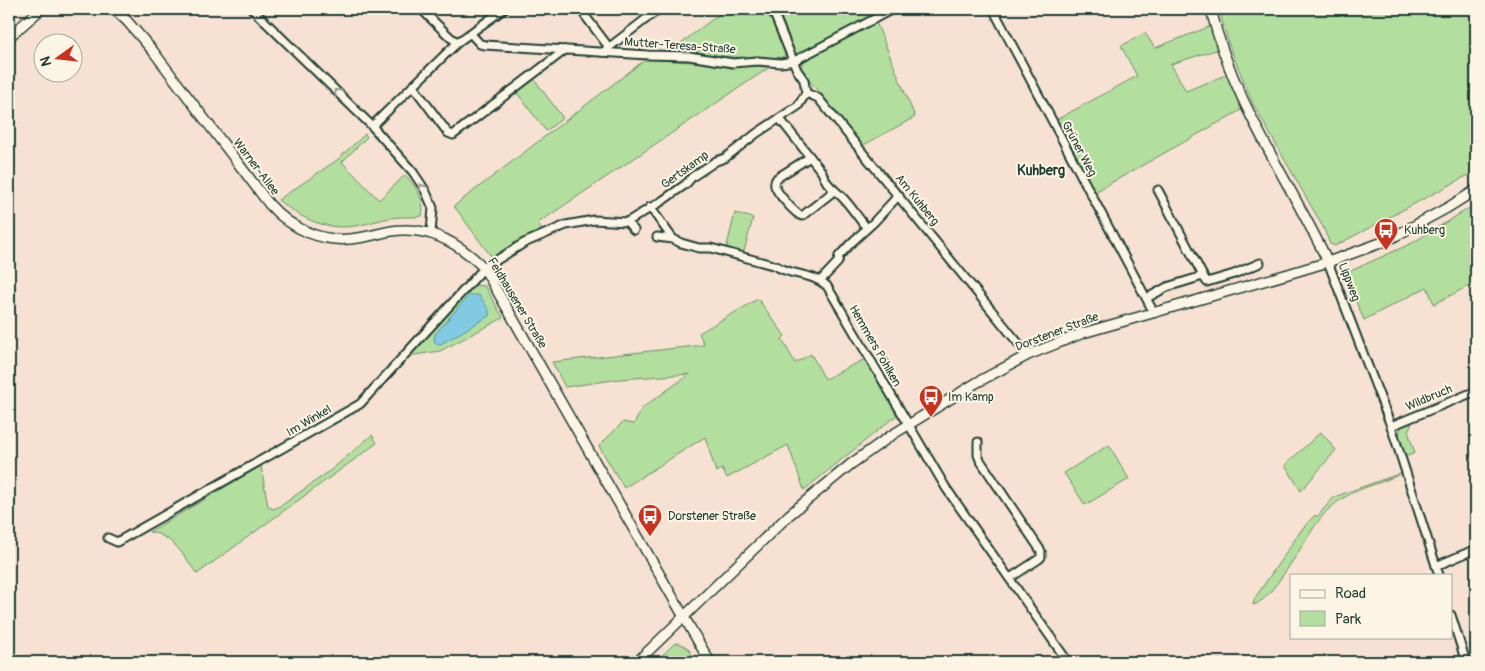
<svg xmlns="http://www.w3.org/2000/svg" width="1485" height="671" font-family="Pangolin,sans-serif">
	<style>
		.green { fill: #b2df9d; stroke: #688e68 }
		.water { fill: #82c9e3; stroke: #5a919d }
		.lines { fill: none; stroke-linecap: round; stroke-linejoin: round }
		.minor-casing { stroke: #1f3d34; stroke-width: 11 }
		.tertiary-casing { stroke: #1f3d34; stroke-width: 12 }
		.secondary-casing { stroke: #1f3d34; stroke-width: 12 }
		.minor { stroke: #fcf5e5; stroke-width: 7 }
		.tertiary { stroke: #fcf5e5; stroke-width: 9 }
		.secondary { stroke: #fcf5e5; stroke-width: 9 }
		.oneway { stroke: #8e998c }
		.labels { text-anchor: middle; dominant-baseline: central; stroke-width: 4; stroke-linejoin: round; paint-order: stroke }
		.street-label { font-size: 12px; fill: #1f3d34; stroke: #fcf5e5 }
		.poi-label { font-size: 12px; fill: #1f3d34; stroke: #fcf5e5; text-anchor: start }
		.neighbourhood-label { font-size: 14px; font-weight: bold; fill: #1f3d34; stroke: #fcf5e5 }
	</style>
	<rect width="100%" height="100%" fill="#f7e1d2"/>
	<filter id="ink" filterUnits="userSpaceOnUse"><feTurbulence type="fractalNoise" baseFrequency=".02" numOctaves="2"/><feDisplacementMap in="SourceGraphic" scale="10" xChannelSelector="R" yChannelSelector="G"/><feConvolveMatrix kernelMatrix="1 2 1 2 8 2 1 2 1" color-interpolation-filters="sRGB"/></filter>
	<g filter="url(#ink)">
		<g class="green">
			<path d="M726,9H767L785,54L780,60L668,53Z"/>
			<path d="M778,9H886L799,55L795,52Z"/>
			<path d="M1219,9H1476V171L1335,246L1330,244L1323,227L1253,104L1229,45Z"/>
			<path d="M876,22L915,117L862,146L800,69L805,59Z"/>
			<path d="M1211,26L1219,49L1171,64L1186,91L1228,74L1243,109L1093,193L1056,120L1137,76L1121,46L1145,33L1155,48Z"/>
			<path d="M646,59L770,67L538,223L542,231L521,240L495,256L490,255L454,206Z"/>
			<path d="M534,79L563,118L546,131L517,93Z"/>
			<path d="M365,134L367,137L342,162L379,200L405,175C415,185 426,201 422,216C412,218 401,216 391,218C381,219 371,223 361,225C328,232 303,220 278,200L337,160Z"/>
			<path d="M1476,204V282L1434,304L1427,287L1364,320L1344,274L1412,243Z"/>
			<path d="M735,213L753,218L743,255L726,250Z"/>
			<path d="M475,285L485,286L503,318L440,351L408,356L471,286Z"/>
			<path d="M758,299L785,336L782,339L795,363L811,354L825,379L865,359L897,415L804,490L788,445L727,478L722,469L716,472L705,437L624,488L599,446L623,422L634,424L642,408L690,374L620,379L565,387L552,362L704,345L699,333Z"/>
			<path d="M1412,423L1408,431L1415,453L1408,456C1401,451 1397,436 1401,427Z"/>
			<path d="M1321,432L1336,450L1301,491L1285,465Z"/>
			<path d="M372,435L377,443L197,574C184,556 173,535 149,532L261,466L268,506L273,509L282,505L331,470Z"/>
			<path d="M1109,445L1129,479L1085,505L1064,473Z"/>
			<path d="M1401,473C1397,477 1387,479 1381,482C1357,490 1336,498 1320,519C1307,535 1271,603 1253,605L1255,598L1302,529L1315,515L1317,517L1334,497Z"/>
			<path d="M679,643L688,648L696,662H655L674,644Z"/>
		</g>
		<path class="water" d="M469,295H479L489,310V316L441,344H437L434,341L435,334Z"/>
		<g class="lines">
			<defs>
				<g id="minor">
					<path d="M252,9L372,126L413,172L425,190L433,208L431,233"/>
					<path d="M421,9L451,38L458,42"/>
					<path d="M580,9L608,46"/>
					<path d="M772,9L797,70L804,80L806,93L818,98L1028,355"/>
					<path d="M993,9L1154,313"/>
					<path d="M471,34L480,44L485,45L648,55L689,56L733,63L757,61L781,63L794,61L893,9"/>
					<path d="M603,52L659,9"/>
					<path d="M413,86L448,133L453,135L565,50"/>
					<path d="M780,119L822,172C825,184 834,189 842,197C851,206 858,218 867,228"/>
					<path d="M372,126L458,42L504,9"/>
					<path d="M810,157L777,178C775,181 774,182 775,186C777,193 795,214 802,216L834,191"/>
					<path d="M1158,190L1203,276"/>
					<path d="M650,207L673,239"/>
					<path d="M627,222L634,230"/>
					<path d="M657,237L673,239L681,243L699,248H711L776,266C792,276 813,273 827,286L946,488L1068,662"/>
					<path d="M1328,262L1391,426L1439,575"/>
					<path d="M821,280L838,262L839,256L851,243L873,223L899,195"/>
					<path d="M1147,298L1167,287L1203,276L1207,282L1234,274L1260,263"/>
					<path d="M1391,426L1476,391"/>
					<path d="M978,442V455L980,460L1041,551V557L1039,559L1010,578"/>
					<path d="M108,538L117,542L360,404L484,268L524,243L566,225L594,220L627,222L662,201L686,184L692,177L716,161L725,158L757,133L798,106L806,93"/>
					<path d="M1436,566L1476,549"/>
					<path d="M1451,615L1466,662"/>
				</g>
				<g id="tertiary">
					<path d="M114,9L127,21L153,51L269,204C292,230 324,244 358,238C373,236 388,230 403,230C436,229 462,246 484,268L684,617"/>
					<path d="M1211,9C1232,101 1288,178 1328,262"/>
					<path d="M9,37L41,9"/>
				</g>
				<g id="secondary">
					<path d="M684,617L710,662"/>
					<path d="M637,662L789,515L851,464L892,435L976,383L1028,355L1083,333L1288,274L1328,262L1386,241L1447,208L1476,190"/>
				</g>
			</defs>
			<use href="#minor" class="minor-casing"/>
			<use href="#tertiary" class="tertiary-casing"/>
			<use href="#secondary" class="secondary-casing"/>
			<use href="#minor" class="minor"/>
			<use href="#tertiary" class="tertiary"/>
			<use href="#secondary" class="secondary"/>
		</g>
		<defs><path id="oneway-chevron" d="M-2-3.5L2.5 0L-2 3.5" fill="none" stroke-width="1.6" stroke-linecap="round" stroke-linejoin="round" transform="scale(1.25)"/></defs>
		<g class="oneway">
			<use href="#oneway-chevron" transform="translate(337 92) rotate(-136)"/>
			<use href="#oneway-chevron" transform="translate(422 187) rotate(-121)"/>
		</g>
	</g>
	<defs>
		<symbol id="bus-pin" viewBox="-11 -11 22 30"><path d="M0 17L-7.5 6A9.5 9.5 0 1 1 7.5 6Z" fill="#c8321e" stroke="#fcf5e5"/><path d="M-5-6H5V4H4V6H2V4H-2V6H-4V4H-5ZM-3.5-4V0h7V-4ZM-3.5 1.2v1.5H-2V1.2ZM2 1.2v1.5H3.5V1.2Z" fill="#fff"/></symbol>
	</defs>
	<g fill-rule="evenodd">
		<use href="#bus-pin" x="1372" y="216" width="28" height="38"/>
		<use href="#bus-pin" x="917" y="383" width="28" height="38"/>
		<use href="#bus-pin" x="636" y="502" width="28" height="38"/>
	</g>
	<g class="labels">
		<g class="street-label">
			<text transform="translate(680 46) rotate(4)">Mutter-Teresa-Straße</text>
			<text transform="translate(1079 149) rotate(62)">Grüner Weg</text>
			<text transform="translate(256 167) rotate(53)">Warner-Allee</text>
			<text transform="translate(685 170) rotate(-36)">Gertskamp</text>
			<text transform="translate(917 200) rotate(51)">Am Kuhberg</text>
			<text transform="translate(1349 282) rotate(69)">Lippweg</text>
			<text transform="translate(517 303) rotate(59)">Feldhausener Straße</text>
			<text transform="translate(1057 332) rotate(-21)">Dorstener Straße</text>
			<text transform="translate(875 346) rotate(60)">Hemmers Pöhlken</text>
			<text transform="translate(1429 398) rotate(-23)">Wildbruch</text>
			<text transform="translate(309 421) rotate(-30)">Im Winkel</text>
		</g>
		<g class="poi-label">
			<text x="1404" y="230">Kuhberg</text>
			<text x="948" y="397">Im Kamp</text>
			<text x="668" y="516">Dorstener Straße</text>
		</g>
		<g class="neighbourhood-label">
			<text x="1041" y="170">Kuhberg</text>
		</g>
	</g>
	<rect width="1485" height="671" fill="none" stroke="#fcf5e5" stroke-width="30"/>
	<rect x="15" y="15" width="1455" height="641" fill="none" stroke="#1f3d34" stroke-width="2" filter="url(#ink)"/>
	<rect x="1290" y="574" width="162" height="65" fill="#fcf5e5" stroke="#a4ab9e"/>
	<rect x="1300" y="590" width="25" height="8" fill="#fcf5e5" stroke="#a4ab9e"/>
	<text x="1335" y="598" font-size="15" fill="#1f3d34">Road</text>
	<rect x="1300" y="611" width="25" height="15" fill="#b2df9d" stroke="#a4ab9e"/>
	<text x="1335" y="624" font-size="15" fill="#1f3d34">Park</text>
	<g transform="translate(58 58) rotate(255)"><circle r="24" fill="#fcf5e5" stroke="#a4ab9e"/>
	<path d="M0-4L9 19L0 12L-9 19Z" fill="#c8321e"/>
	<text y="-8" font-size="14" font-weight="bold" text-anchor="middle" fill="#1f3d34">N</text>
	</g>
</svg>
